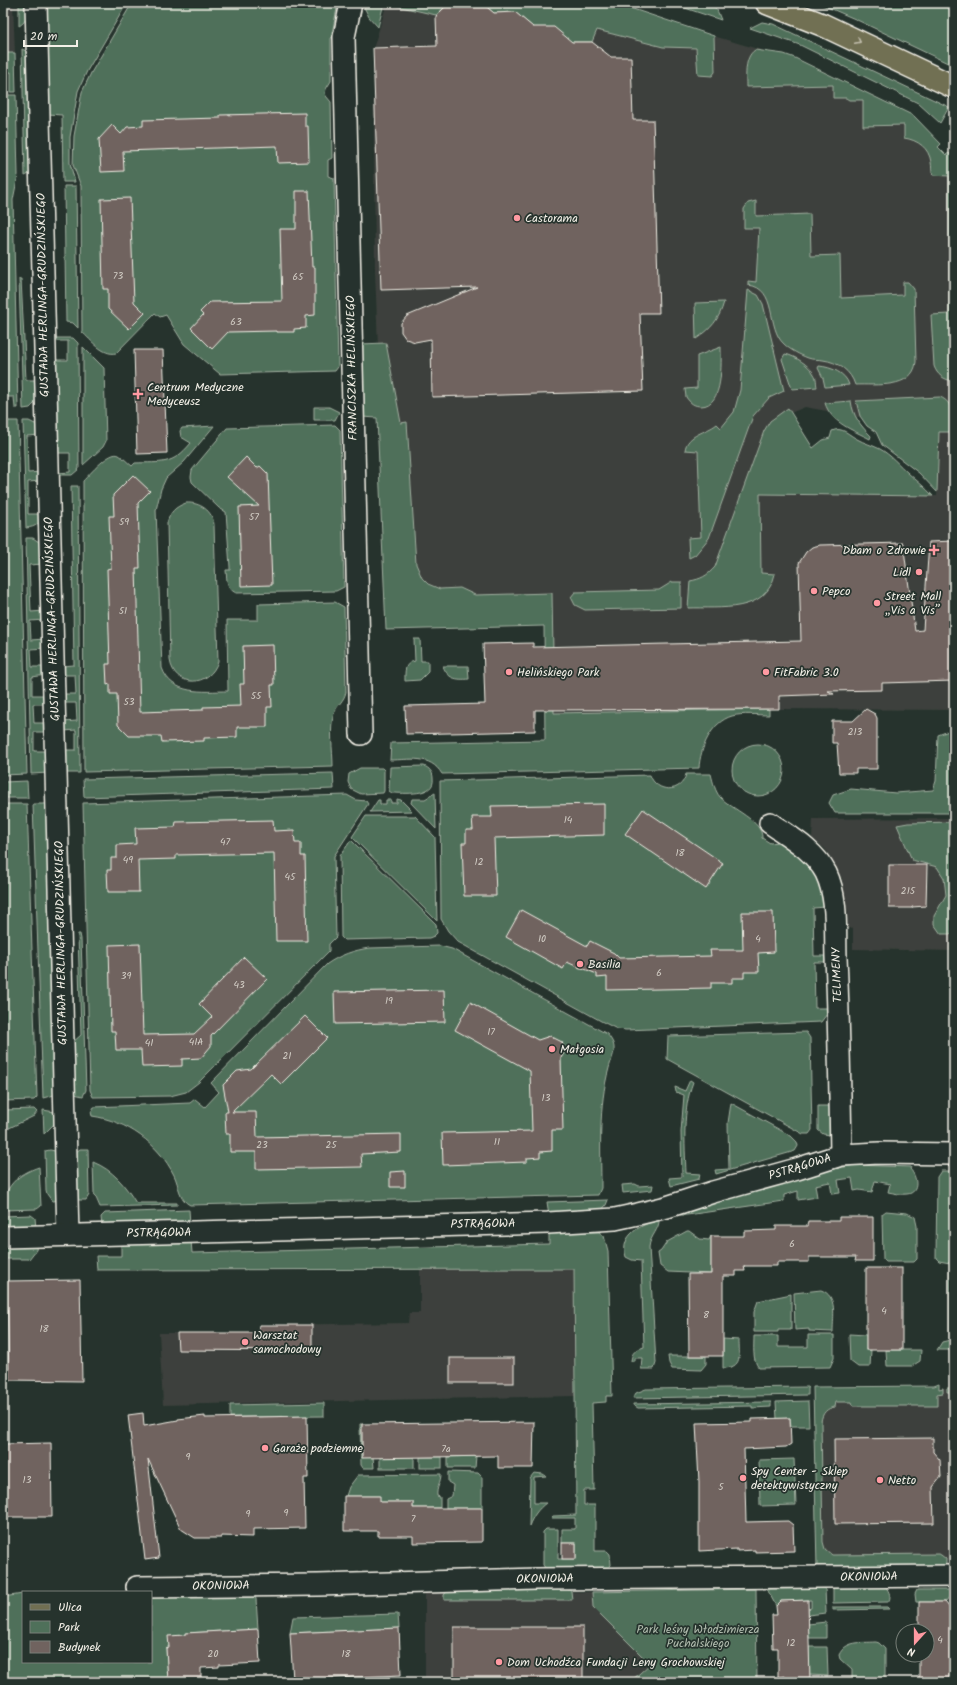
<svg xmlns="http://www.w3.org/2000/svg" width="957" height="1685" font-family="Kalam,sans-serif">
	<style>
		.built { fill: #3c413c; fill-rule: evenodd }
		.green { fill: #4f705a; stroke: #a2b0a1 }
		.building { fill: #70635f; stroke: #f4f1e8 }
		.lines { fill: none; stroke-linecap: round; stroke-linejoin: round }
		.minor-casing { stroke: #f4f1e8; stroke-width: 24 }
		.primary-casing { stroke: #f4f1e8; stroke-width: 25 }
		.minor { stroke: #26332d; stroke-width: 21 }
		.primary { stroke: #716f52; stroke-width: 22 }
		.oneway { stroke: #c0bdac }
		.poi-dot { fill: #ff9aa2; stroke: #26332d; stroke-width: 1.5 }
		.labels { text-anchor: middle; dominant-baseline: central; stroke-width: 3.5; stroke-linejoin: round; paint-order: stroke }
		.number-label { font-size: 10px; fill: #d3cec6 }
		.poi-label { font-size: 12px; fill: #f4f1e8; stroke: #26332d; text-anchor: start }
		.street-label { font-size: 12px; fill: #f4f1e8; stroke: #26332d }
		.park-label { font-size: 12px; fill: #b2bdaf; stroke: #26332d }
	</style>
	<rect width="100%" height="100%" fill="#26332d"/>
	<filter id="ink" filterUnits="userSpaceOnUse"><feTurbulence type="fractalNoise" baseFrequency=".025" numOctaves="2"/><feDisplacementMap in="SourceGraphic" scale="8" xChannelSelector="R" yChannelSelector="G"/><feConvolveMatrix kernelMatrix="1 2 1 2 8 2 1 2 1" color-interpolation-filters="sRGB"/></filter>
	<g filter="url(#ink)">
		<g class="built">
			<path d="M3,3H13L15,53H3Z"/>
			<path d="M387,3H592L611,6L785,57L910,118L954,167V710L779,709L545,713L544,599L388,603L375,271L373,49ZM805,407L939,432L937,496L760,494L781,417Z"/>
			<path d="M954,818V951L853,949V929L848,928L847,909L842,879L836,867L825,849L812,838L813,819Z"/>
			<path d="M420,1269H574L575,1396L163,1405L159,1333H258L259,1325L408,1323L409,1313H420Z"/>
			<path d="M954,1388V1560L947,1561V1564L817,1568L813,1392Z"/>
			<path d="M452,1589L592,1592L593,1607L650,1664L630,1682H425V1594Z"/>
			<path d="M950,1649L954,1650V1682H950Z"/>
		</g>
		<g class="green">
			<path d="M19,3H28C29,11 27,22 19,26Z"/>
			<path d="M45,3H127L87,71L78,91L70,137V163L75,182H63L62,115L48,114Z"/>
			<path d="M132,3H338L331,39V81L326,89L325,93L326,96L331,102L332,158L328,160V176L334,178L338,367L335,371L220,374L184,344L166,315L160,317L155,313L116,353C103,356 91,340 82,332L81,186L73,165L74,136L82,92L91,73Z"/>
			<path d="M362,3H449L436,15L384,3L378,27L369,17Z"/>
			<path d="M482,3H615L714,36L715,72L712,76L698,75L696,48L663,47L597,30L592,42H572L533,27L515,12L494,13Z"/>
			<path d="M670,3H711L717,10L721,20Z"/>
			<path d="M818,3H954V66L855,19Z"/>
			<path d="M762,22L773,24L949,107L940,123L918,103L800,45L750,28Z"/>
			<path d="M22,49L28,52L32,167L29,174L25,176Z"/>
			<path d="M755,50L784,54L795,58L914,116L941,144L938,147L946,155L949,153L954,159V381C944,380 937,375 934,366L931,315L949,314V176L933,175C931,171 932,167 931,162C929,148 918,140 904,138V125L863,126V100H849L846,98H833V85L746,87C746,76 744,57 755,50Z"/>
			<path d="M3,53H15L16,92H11V72L5,73L6,95H16L18,175L13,200L18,408H15L14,397H3Z"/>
			<path d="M64,186H76L78,328L73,323L66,322Z"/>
			<path d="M756,201V216L810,214L811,256L840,255L841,298L903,295V282H908L914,289L916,362C913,390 875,384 855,385C851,371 838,362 823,360C818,359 813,360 808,358C800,355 790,350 784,344C766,328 778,288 748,285V281L756,282L759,228H744V209L748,203Z"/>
			<path d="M19,279H21L26,380H39L38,400L30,408L23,409Z"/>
			<path d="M748,290L758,295L763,304L784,391L769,398L753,416L709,538L695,555L689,558L688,538L701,537L698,451L685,450C687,434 706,433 717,424L721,428L734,412L740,390Z"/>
			<path d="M724,302C719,320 711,329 696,339L695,303Z"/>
			<path d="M55,338H73L78,343L79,469L72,475H58V473L70,472V453H57L55,360H68V341H54Z"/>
			<path d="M386,343L401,423L407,422L416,564L422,578L428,584L440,589L460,588L475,595L552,593L554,713L769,709V715C757,715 743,713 732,716C711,722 700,749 699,768L442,774C430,754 410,760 390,760L391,743L545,740L544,626L386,630L377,418L362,417L360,344Z"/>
			<path d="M83,347L104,368L106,441L103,447L83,465Z"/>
			<path d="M721,347C721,362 724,406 701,406C694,406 690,403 686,397L685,389L697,388V356Z"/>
			<path d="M785,354C795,356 809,365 814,374C817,378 816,383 817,387L792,389L782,359Z"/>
			<path d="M819,366C831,367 846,373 849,385L825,387L823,378L818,368Z"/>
			<path d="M940,397C955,403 953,418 952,432H939L937,492L919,473L882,445L876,432L867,426L860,416L856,401Z"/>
			<path d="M851,401C853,416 860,425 871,436L870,439C853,430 831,423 825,403Z"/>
			<path d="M314,407H329L339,412L335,420H314Z"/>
			<path d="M788,408L813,448L823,440L830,438L832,431C842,426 849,435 857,439C864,443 872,445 880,449C891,455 899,465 908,473C917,481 925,487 933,496L760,494L761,573L775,574C766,614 720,607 688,608L690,581C701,579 707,576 715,567L764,431L770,421Z"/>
			<path d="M3,421H18L27,774L3,775Z"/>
			<path d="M23,421H29L37,425L40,435L27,436L28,473L41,472V481L28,482V514H42C40,524 36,527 26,528Z"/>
			<path d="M335,425L340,430L344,587L336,591L236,593C226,588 227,580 226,570H230V567L226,512L219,508L192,482L191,477L192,470L227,428Z"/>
			<path d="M214,426L184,462L166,478L161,489L156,510L162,668C172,696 203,691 228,691L227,620H258V604L335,602L344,607L346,692C344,701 337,705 334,713C329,727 333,751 333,766L84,772L83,481C90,474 110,450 119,455C124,458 128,463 132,466L135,463C162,462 172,466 191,443L181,437L180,431L182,428Z"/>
			<path d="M71,486H78L80,773H65L64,750H76V730L64,731L63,722L77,721L76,703H63V694H76L75,675H63L62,666L74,665Z"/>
			<path d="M186,503C200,502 213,511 214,525L218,661C210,688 174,688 170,660L167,523C170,512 175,507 186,503Z"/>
			<path d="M26,538H33L39,542L43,564L29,565L31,612L44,611V620L30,621L31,640L45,639V648L31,649L32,667H46V675L32,677V695H47V704H33L34,723H47L48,732H34V751H48L49,773L31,774Z"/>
			<path d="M672,582H681V608L585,610L575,605L571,597L575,592L659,590Z"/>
			<path d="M414,639H420L421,661H428V672L420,680L405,681C405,671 404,663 415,661Z"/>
			<path d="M443,666H468L469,679C456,680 448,679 443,666Z"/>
			<path d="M954,729V813H835L829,803L833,795L851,789L896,793L933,790L936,781L938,735Z"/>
			<circle cx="758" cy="770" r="26"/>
			<path d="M424,766C429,768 433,772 433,778C436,797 403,793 392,793L389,791L390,767Z"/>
			<path d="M360,768H382L384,770V791L383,793L361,794L351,789L348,782L349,774Z"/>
			<path d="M333,773L334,789L84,797L83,779Z"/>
			<path d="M686,774H711C713,782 715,791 720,797C731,809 763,821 762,838L770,843L779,842L799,853L818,876L826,907L813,908L814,956H827V962H814L815,1008H828L827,1014L821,1022L626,1030L617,1029L601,1021L458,942L448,931L441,919L440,781L650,775C656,793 682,794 686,774Z"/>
			<path d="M27,781L28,798H3V782Z"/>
			<path d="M435,793L436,829L411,803L412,799H425Z"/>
			<path d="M347,795L356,800L366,801L368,804L334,856L336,937L329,944V951L199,1082L186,1092L170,1096L93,1097L90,1090L83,803Z"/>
			<path d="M397,799L401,800L412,811L370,812L378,800H380V804H386V800H391V803H397Z"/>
			<path d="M3,804H27L37,1097L34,1100L3,1101Z"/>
			<path d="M33,804H49L54,1095L43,1098Z"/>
			<path d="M366,816H415L435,837L437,921L352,837Z"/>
			<path d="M954,822V934H941L934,924V916L946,895L944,878L937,867L912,860L897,825L908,823Z"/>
			<path d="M351,840L436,924L437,933L434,936L429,938L344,940L341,937L340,856Z"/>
			<path d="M78,934H80L81,939L86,1090L83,1096L74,1094L72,1043L81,1035Z"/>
			<path d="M440,946L452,949L607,1034C619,1048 613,1053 609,1068C598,1108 601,1147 601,1188L598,1195L190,1205C179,1200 179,1185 174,1175C158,1143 127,1121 92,1116L91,1112L94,1107L190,1103L195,1099L205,1107L219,1092L211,1083L327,964C340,955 354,950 370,948Z"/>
			<path d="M806,1032L810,1038L812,1130L809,1134H803L667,1059L668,1036Z"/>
			<path d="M690,1080L693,1082C682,1111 685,1143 686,1173L700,1174L699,1179L671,1186L669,1178L682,1177L681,1132L684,1095L676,1092L675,1087L685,1091Z"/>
			<path d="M731,1103L791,1136L797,1142L798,1146L795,1151L716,1174L715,1170L729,1169L728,1123Z"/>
			<path d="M818,1106H831V1135L823,1134L818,1130Z"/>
			<path d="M34,1109L37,1112L34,1116L3,1131V1110Z"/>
			<path d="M43,1110L55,1112L54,1124L44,1134Z"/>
			<path d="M80,1149H88L89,1195L86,1200H76V1152Z"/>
			<path d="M50,1150L55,1151L60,1200L52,1201L47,1194L46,1190L45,1151Z"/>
			<path d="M93,1162C113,1170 125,1185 136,1203H177V1205L100,1207L94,1193Z"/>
			<path d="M855,1165L911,1167L910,1169C917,1176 920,1193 907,1194C901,1195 894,1193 888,1192L890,1184L875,1181L872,1192L859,1190L854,1191L852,1178L838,1180L840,1193L832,1194L830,1182L815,1185L817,1197L798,1200V1191L784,1195V1201L687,1215H680L681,1212L828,1170Z"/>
			<path d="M39,1167L41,1206L37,1209L3,1210C3,1187 18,1174 39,1167Z"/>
			<path d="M941,1171H954V1392H947V1388H951L950,1350H937L942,1342L950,1340V1263L939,1261L936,1258L937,1177Z"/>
			<path d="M635,1184L639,1186L653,1185L652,1190L623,1193L622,1185Z"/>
			<path d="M608,1200L606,1205L601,1211L549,1215L547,1202Z"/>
			<path d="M189,1210L190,1224L102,1226L101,1217L105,1213Z"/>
			<path d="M886,1211L907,1213L915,1217L917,1226V1259L914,1262H886L883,1259L882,1214Z"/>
			<path d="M31,1215L35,1218L36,1228L3,1229V1216Z"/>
			<path d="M659,1219C660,1229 650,1236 649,1247L656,1363L654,1369H641L642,1358H634V1361H631C632,1352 635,1350 644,1347L641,1261L632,1260L626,1257C619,1234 642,1225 659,1219Z"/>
			<path d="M549,1231L599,1232L604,1236L608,1251L612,1396H606V1402L592,1403L594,1490H584V1505H595V1551H607L610,1554L611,1565L606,1570L546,1569L543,1565V1532L546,1529H558V1559H576V1543H562V1529H575V1518H551L553,1516L576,1515L574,1269L97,1270L96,1256H121V1242L191,1240L192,1253L549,1244Z"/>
			<path d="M687,1231H689L700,1239L709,1240L711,1236V1274L668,1272L660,1266L658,1253L661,1251L667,1242Z"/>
			<path d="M37,1244L36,1250L29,1259H3V1245Z"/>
			<path d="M821,1290C838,1296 833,1316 833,1332L809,1331V1329L795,1330L794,1293Z"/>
			<path d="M791,1294V1330H778V1332H754V1312L758,1301Z"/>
			<path d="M849,1334L866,1335V1350H871L870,1367H858L850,1361Z"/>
			<path d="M808,1335H834V1358L830,1367L759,1368C752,1360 754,1346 754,1336H778V1347H808Z"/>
			<path d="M723,1339L739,1340C739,1355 743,1368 723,1368Z"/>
			<path d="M886,1350H921L920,1361L912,1366H887Z"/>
			<path d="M668,1356H706V1364L701,1370L672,1369L669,1363Z"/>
			<path d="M939,1384V1389L943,1388V1393L937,1394V1406H853L852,1402H836L835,1407C827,1408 822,1413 821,1422L823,1542L825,1549L832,1555L938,1554L941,1555L946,1559V1566L817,1568L813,1387L934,1386Z"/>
			<path d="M808,1387V1395L633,1398L636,1393L646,1389Z"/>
			<path d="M808,1401L809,1426H791L790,1418L777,1419L776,1402Z"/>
			<path d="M771,1402V1407L752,1408V1406L638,1408L633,1405V1404Z"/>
			<path d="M324,1403V1416L230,1417V1405Z"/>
			<path d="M360,1424H362V1457H373L374,1468H363L361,1465Z"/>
			<path d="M476,1456L475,1468H448V1457Z"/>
			<rect x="380" y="1457" width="34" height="11"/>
			<rect x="420" y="1457" width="22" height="11"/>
			<path d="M794,1459L796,1505L760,1506L759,1460Z"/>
			<path d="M448,1472L478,1473L482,1477V1508H446V1499L452,1496L453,1485L448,1482Z"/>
			<path d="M534,1473L543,1474L546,1476L534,1477V1503H546C538,1509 533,1516 529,1526L530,1478Z"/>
			<path d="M441,1474C441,1482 436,1488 437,1496L440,1497V1508H413V1502H380L379,1496H346L349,1487L358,1475Z"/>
			<path d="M886,1587C889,1592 892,1597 888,1602L833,1603V1588Z"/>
			<path d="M825,1588L826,1613L808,1615V1609L811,1608V1600L781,1601L776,1606L767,1589Z"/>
			<path d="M566,1589L571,1591L572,1600H444V1595L448,1590Z"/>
			<path d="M756,1589L757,1682H630L650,1664L593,1607L592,1592Z"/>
			<path d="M251,1590L256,1599L258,1629L186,1633L185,1635L166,1648L168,1682H3V1597L23,1594V1662H151V1592Z"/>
			<path d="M917,1590H954V1594H952L945,1602H916L915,1594Z"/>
			<path d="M833,1607H888L890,1609L833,1610Z"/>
			<path d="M398,1614L399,1628L290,1633L293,1617Z"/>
			<path d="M826,1622V1638H809L808,1624Z"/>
			<path d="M876,1642L879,1643L885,1649V1682H852V1670L840,1659L839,1655C846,1640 861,1643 876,1642Z"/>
			<path d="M809,1647H827L828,1676L809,1675Z"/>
		</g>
		<g class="building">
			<path d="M449,3H482L494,13L515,12L533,27H554L572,42H592L611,57H631L633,120H653L654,148L659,313H640L643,391L432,397L431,339L415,342L406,339L401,332V323L407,316L477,287L381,290L373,48L437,46L436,16Z"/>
			<path d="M305,113V126H308L309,162L278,163L277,146L123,151L124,171L101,172L99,139L112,125L121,134L127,127L143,126V120L220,118V115Z"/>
			<path d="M296,191H309L312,267H315V315L306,316V328L294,329V332H277V331L228,332L212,349L191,328L203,315L200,312L210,302L282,301L280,229H296Z"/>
			<path d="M130,198L134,302L145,313L129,329L108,309V289H103L101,199Z"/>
			<path d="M134,350H163L167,453L137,454Z"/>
			<path d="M246,457L257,468L260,466L268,474L272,585L241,586L239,507L259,506L227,477Z"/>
			<path d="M133,475L150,491L138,503L140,568H136L140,712L203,710V707L241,706L240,684H244L243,646L273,645L274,685H271L272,707H267V727H237V737L204,738V741L162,742L161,736H129L118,725L117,694H110V684L107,685L106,664H110L107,569L111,568L109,516H114L113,495Z"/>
			<path d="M954,541V681L882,683V690L828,691L834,694L779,696V709L535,710V731L406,734L405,706L485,704L483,644L533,643V647L801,641L799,563L806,552L812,547L820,545L903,543L915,631L923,630L929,542Z"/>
			<path d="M866,709L875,714L877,718V769H856V773H839L837,743H832V721H853Z"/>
			<path d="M604,804V835L494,838L496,896H464L462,843H466V830H473L472,817H492L491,806Z"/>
			<path d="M643,809L723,863L706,889L625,834Z"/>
			<path d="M273,820L274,831L294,830L295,843H301V856H305L307,941H276L274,853L176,855V859L138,860L139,892H108L107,870H111V858H117V845L136,844L135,828L175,827L176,822Z"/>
			<path d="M889,865H927L926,906L912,907V908H889Z"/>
			<path d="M521,910L587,946L590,941L614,953L619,958L711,956L710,950H743L742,912H773L774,952L758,953L759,972H744V978H732V983H711V988L607,990V977L597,978V974L582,968H580L567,962L563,969L506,937Z"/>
			<path d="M140,944L143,1035L194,1034L212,1017L199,1004L244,957L267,979L211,1036V1046L201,1058L182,1059V1066L142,1067L141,1050H116L115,1031H111L109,945Z"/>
			<path d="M444,990L445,1022L335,1024L334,992Z"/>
			<path d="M470,1002L538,1040L550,1036L562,1042L565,1051L561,1058L563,1130H552V1151L540,1152V1157L527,1158V1162L443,1165L442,1133L532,1131L530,1071L455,1030Z"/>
			<path d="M305,1016L327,1038L281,1084L271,1074L232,1112H256L257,1137L401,1134V1152L361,1154L362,1167L256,1169V1152H230V1134H226L225,1112H228L223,1085L237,1071L251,1069Z"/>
			<path d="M405,1171V1187H390V1172Z"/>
			<path d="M839,1217H873V1261H855L856,1257H809V1262H777V1266H744L745,1271H736V1276H723V1356H689L688,1274H711V1236H744V1231L776,1230V1226H807L808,1221H839Z"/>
			<rect x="866" y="1268" width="36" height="82"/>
			<path d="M80,1280L82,1381L9,1380L7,1281Z"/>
			<path d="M259,1325H312V1351L178,1350L177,1333H258Z"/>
			<rect x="450" y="1358" width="64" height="25"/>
			<path d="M143,1413L144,1426L178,1420V1419L205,1416V1418L307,1416L308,1478H304L305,1528L253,1529V1537L221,1536V1538H195L181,1529L148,1459L159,1558L145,1560L128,1415Z"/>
			<path d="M790,1418L791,1444L786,1447L744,1449L746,1522L788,1521L793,1525L794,1551L755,1552V1550L737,1551V1549L699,1551V1482L696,1423L752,1422V1419Z"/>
			<path d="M534,1422L533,1468H498V1456L362,1458V1424Z"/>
			<path d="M933,1438V1452L940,1460L941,1477L933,1487L934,1523L835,1524L834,1439Z"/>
			<path d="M51,1443L52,1517H3V1444Z"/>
			<path d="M344,1496H380V1502H413V1508H482V1542L413,1543V1536H378V1531H344Z"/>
			<rect x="562" y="1543" width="14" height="16"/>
			<path d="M808,1600L810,1682H785V1676L778,1677V1648H773L772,1615H777L776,1606L781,1601Z"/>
			<path d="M919,1602H945L950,1608V1617H954V1650L950,1649V1682H919V1655H927V1631H919Z"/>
			<rect x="454" y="1627" width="129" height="55"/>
			<path d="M399,1628L401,1675L293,1680L290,1633Z"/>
			<path d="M258,1629L260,1663L219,1665V1667L201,1668V1682H168L166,1648L169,1647L168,1636L185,1635V1633Z"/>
		</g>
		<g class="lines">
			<defs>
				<g id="minor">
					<path d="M36,3L68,1235"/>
					<path d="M351,3L344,37L361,734"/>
					<path d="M770,823C790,837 814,850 826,873C838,898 835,930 836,957C839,1023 840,1089 841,1155"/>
					<path d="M3,1237L548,1223L615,1219L638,1214L667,1207L713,1192L797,1169L841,1155L879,1153L954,1154"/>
					<path d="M137,1587L318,1585L536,1579L954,1576"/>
				</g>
				<path id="primary" d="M767,3L823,25L954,87"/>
			</defs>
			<use href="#minor" class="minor-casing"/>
			<use href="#primary" class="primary-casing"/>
			<use href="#minor" class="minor"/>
			<use href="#primary" class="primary"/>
		</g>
		<defs><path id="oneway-chevron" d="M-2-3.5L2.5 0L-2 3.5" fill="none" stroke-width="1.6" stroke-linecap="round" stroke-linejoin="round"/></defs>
		<use class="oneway" href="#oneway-chevron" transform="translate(858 41) rotate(26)"/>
	</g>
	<g class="poi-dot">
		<circle cx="517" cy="218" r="4"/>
		<path d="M136 388h4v4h4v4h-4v4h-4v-4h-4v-4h4z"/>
		<path d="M932 544h4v4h4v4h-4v4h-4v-4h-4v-4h4z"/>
		<circle cx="919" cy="572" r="4"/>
		<circle cx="814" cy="591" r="4"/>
		<circle cx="877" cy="603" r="4"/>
		<circle cx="509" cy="672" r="4"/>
		<circle cx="766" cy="672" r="4"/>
		<circle cx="580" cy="964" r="4"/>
		<circle cx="552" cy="1049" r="4"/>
		<circle cx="245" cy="1342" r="4"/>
		<circle cx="265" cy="1448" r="4"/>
		<circle cx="743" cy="1478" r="4"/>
		<circle cx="880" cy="1480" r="4"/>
		<circle cx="499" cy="1662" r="4"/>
	</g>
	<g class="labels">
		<g class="number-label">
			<text x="118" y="276">73</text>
			<text x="298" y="277">65</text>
			<text x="236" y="322">63</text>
			<text x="254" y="517">57</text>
			<text x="124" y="522">59</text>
			<text x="123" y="611">51</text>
			<text x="256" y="696">55</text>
			<text x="129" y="702">53</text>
			<text x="855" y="732">213</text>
			<text x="568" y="820">14</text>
			<text x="225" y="842">47</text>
			<text x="680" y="853">18</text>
			<text x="128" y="860">49</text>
			<text x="479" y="862">12</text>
			<text x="290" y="877">45</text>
			<text x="908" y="891">215</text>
			<text x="542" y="939">10</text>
			<text x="758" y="939">4</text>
			<text x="659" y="973">6</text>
			<text x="126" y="976">39</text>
			<text x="239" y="985">43</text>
			<text x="389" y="1001">19</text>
			<text x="491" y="1032">17</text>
			<text x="196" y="1042">41A</text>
			<text x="149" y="1043">41</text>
			<text x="287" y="1056">21</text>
			<text x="546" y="1098">13</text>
			<text x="497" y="1142">11</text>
			<text x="262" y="1145">23</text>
			<text x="331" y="1145">25</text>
			<text x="792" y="1244">6</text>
			<text x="884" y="1311">4</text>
			<text x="706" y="1315">8</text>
			<text x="44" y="1329">18</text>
			<text x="446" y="1449">7a</text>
			<text x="188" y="1457">9</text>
			<text x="27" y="1480">13</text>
			<text x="721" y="1487">5</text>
			<text x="286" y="1513">9</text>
			<text x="248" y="1514">9</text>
			<text x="413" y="1519">7</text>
			<text x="940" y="1640">4</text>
			<text x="791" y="1643">12</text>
			<text x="213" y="1654">20</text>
			<text x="346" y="1654">18</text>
		</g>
		<g class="poi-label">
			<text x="525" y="218">Castorama</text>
			<text x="147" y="387">Centrum Medyczne<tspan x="147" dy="14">Medyceusz</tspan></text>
			<text x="926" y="550" text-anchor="end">Dbam o Zdrowie</text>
			<text x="911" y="572" text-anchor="end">Lidl</text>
			<text x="822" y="591">Pepco</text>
			<text x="885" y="596">Street Mall<tspan x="885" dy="14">„Vis a Vis”</tspan></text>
			<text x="517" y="672">Helińskiego Park</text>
			<text x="774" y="672">FitFabric 3.0</text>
			<text x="588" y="964">Basilia</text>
			<text x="560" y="1049">Małgosia</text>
			<text x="253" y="1335">Warsztat<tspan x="253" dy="14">samochodowy</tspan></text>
			<text x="273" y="1448">Garaże podziemne</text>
			<text x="751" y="1471">Spy Center - Sklep<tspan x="751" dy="14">detektywistyczny</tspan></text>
			<text x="888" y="1480">Netto</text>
			<text x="507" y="1662">Dom Uchodźca Fundacji Leny Grochowskiej</text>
		</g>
		<g class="street-label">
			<text transform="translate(43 295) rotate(-91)">GUSTAWA HERLINGA-GRUDZIŃSKIEGO</text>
			<text transform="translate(352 368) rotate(-91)">FRANCISZKA HELIŃSKIEGO</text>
			<text transform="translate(52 619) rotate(-92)">GUSTAWA HERLINGA-GRUDZIŃSKIEGO</text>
			<text transform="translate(61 943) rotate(-91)">GUSTAWA HERLINGA-GRUDZIŃSKIEGO</text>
			<text transform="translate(837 975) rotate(-92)">TELIMENY</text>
			<text transform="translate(800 1167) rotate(-17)">PSTRĄGOWA</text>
			<text transform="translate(483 1224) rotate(-1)">PSTRĄGOWA</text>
			<text transform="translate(159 1233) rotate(-1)">PSTRĄGOWA</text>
			<text transform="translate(869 1577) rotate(-1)">OKONIOWA</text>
			<text transform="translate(545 1579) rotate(-1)">OKONIOWA</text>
			<text transform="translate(221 1586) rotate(-1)">OKONIOWA</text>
		</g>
		<g class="park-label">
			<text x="698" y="1629">Park leśny Włodzimierza<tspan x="698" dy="14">Puchalskiego</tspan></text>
		</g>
	</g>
	<rect width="957" height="1685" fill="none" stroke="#26332d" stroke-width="16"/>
	<rect x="8" y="8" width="941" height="1669" fill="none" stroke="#f4f1e8" stroke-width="1.5" filter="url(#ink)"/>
	<rect x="22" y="1591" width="130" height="72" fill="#26332d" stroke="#787f78"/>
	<rect x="30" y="1604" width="20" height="6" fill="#716f52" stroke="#787f78"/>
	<text x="58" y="1611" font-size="12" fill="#f4f1e8">Ulica</text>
	<rect x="30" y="1621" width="20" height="12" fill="#4f705a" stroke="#787f78"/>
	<text x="58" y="1631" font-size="12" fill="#f4f1e8">Park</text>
	<rect x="30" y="1641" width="20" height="12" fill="#70635f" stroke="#787f78"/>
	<text x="58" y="1651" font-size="12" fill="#f4f1e8">Budynek</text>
	<g transform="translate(915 1643) rotate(201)"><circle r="19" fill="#26332d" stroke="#787f78"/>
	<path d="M0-3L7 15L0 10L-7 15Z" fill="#ff9aa2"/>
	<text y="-6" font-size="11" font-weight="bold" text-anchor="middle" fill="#f4f1e8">N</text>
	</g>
	<path d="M24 40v6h53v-6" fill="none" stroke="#f4f1e8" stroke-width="2"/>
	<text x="30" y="40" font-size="12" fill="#f4f1e8" stroke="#26332d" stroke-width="3" paint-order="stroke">20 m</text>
</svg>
